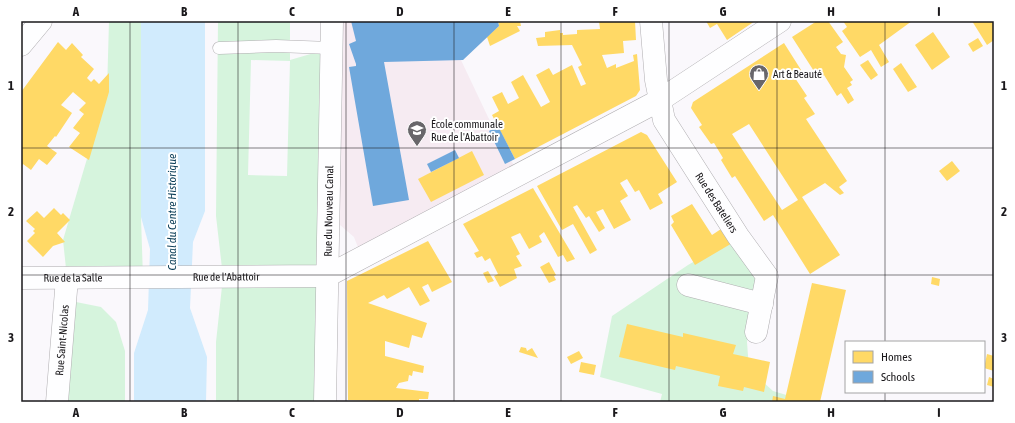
<svg xmlns="http://www.w3.org/2000/svg" width="1015" height="423" font-family="'Asap Condensed',sans-serif">
	<style>
		.education { fill: #f6ebf2 }
		.green { fill: #d6f4dd; fill-rule: evenodd }
		.water { fill: #d1ebfd }
		.homes { fill: #ffd966; fill-rule: evenodd }
		.schools { fill: #6fa8dc }
		.lines { fill: none; stroke-linecap: round; stroke-linejoin: round }
		.service-casing { stroke: #afadb0; stroke-width: 13 }
		.minor-casing { stroke: #afadb0; stroke-width: 23 }
		.service { stroke: #fefeff; stroke-width: 12 }
		.minor { stroke: #fefeff; stroke-width: 22 }
		.grid { fill: none; stroke: #1a181b; stroke-width: 1; stroke-opacity: 0.55 }
		.labels { text-anchor: middle; dominant-baseline: central; stroke-width: 4; stroke-linejoin: round; paint-order: stroke }
		.poi-label { font-size: 11px; fill: #1a181b; stroke: #fff; text-anchor: start }
		.street-label { font-size: 11px; fill: #1a181b; stroke: #fff }
		.water-label { font-size: 12px; font-style: italic; fill: #093c56; stroke: #fff }
		.neatline { fill: none; stroke: #1a181b; stroke-width: 1.5 }
		.grid-label { font-size: 13px; text-anchor: middle; font-weight: bold; fill: #1a181b }
	</style>
	<rect width="100%" height="100%" fill="#faf8fc"/>
	<path class="education" d="M332,21H495L496,29L475,48L460,49V58L488,117L519,175L362,258L354,237L333,219Z"/>
	<g class="green">
		<path d="M109,21H141V217L143,278H67L63,240L107,91Z"/>
		<path d="M218,21H290V60L331,48L325,402H216V342L223,277L216,216ZM251,60L290,61L287,176L248,175Z"/>
		<path d="M738,236L759,273L747,342L749,369L773,391L810,402H660L662,394L600,377L612,316L688,265Z"/>
		<path d="M66,300L101,307L116,322L125,351V402H57Z"/>
	</g>
	<path class="water" d="M141,21H205V211L193,242L190,308L207,357L206,402H134V353L148,310L150,249L141,217Z"/>
	<g class="homes">
		<path d="M498,21H520L521,26H517L520,31L490,46L487,37L499,26Z"/>
		<path d="M599,21H635L636,40L623,41L624,53L602,55L607,68L616,64V68L634,61L633,55L637,54L640,90L636,96L515,159L492,115L499,111L492,97L502,92L508,104L519,98L511,82L523,75L541,107L550,102L536,75L549,68L553,75L572,65L581,86L586,84L578,67L582,65L572,45L538,46L536,38L545,37V32L560,30V33H563V35L577,34V30L600,29Z"/>
		<path d="M706,21H755L727,40L717,24L710,28Z"/>
		<path d="M817,21H828L843,42L836,47L841,54L846,55L844,67L853,80L850,82L852,85L847,88L854,100L848,104L841,93L837,96L824,75L819,79L792,37Z"/>
		<path d="M843,21H912L879,45L889,62L881,67L871,50L860,57L842,31L847,27Z"/>
		<path d="M972,21H992L994,23V40L987,45Z"/>
		<path d="M933,32L950,57L932,70L915,45Z"/>
		<path d="M978,38L983,46L973,52L968,44Z"/>
		<path d="M58,42L66,50L72,43L83,55L81,57L94,69L87,78L91,82L94,79L99,84L109,73V92L89,160L69,147L80,133L73,128L84,114L79,110L86,103L73,92L61,105L72,113L56,137L55,136L47,146L57,153L47,165L39,159L31,170L23,164L21,167V92Z"/>
		<path d="M784,43L803,73L795,78L807,96L804,98L815,114L806,119L847,181L839,187L844,193L840,195L825,183L802,197L840,255L810,274L773,215L764,221L735,176L732,178L721,160L723,158L714,143L711,144L699,127L702,125L691,108L693,102ZM749,124L798,200L782,210L732,134Z"/>
		<path d="M868,60L878,75L871,80L860,65Z"/>
		<path d="M901,63L917,87L908,92L893,69Z"/>
		<path d="M641,132L647,135L677,182L658,194L663,203L650,210L639,190L635,192L627,179L620,183L628,196L620,201L631,220L614,229L603,209L596,212L605,228L599,232L589,216L586,218L577,205L573,207L597,250L590,254L573,224L562,230L537,186Z"/>
		<path d="M472,151L484,175L431,202L418,179Z"/>
		<path d="M952,161L960,171L947,181L939,171Z"/>
		<path d="M533,188L575,259L567,262L563,255L558,257L544,232L539,236L542,242L529,249L520,233L511,237L520,254L516,256L522,266L514,269L517,278L500,287L494,276L498,274L490,258L485,261L482,256L477,258L474,253L479,251L463,224Z"/>
		<path d="M692,204L712,235L724,227L734,242L695,265L671,225L674,222L671,216Z"/>
		<path d="M54,208L61,215L63,213L70,220L57,233L65,242L53,246L43,257L27,241L35,233L33,231L35,229L26,221L37,211L44,218Z"/>
		<path d="M428,241L452,282L432,292L428,284L422,287L430,301L420,306L409,287L387,299L384,295L368,303L427,323L422,338L412,335L409,348L385,341V356L424,366L423,373L413,371L412,376L409,375L408,381L399,383L396,388L429,392L428,399H419V402L348,400L347,281Z"/>
		<path d="M549,262L556,275L554,276L556,280L549,283L540,267Z"/>
		<path d="M488,271L494,281L488,283L483,273Z"/>
		<path d="M932,277L940,279L939,286L931,284Z"/>
		<path d="M812,283L846,290L820,402H772L773,396L785,399Z"/>
		<path d="M627,324L683,337V333L736,345L733,354L770,362L764,392L744,387L743,391L718,386L720,376L676,366L675,370L619,357Z"/>
		<path d="M521,347L526,348L527,351L532,348L538,358L519,352Z"/>
		<path d="M579,351L583,358L571,364L567,357Z"/>
		<path d="M987,354L994,356V371L984,368Z"/>
		<path d="M581,362L596,365L594,375L579,372Z"/>
		<path d="M989,377L994,379V387L987,385Z"/>
	</g>
	<g class="schools">
		<path d="M351,21H498L499,26L463,60L384,62L409,200L373,206L349,67L356,66V64L349,44L356,41Z"/>
		<path d="M498,126L515,159L505,164L489,131Z"/>
		<path d="M455,150L459,158L431,172L427,164Z"/>
	</g>
	<g class="lines">
		<defs>
			<path id="service" d="M219,48L276,46L331,48"/>
			<g id="minor">
				<path id="s1" d="M651,21L656,80L664,120L738,236L767,276L756,332"/>
				<path d="M21,45L41,21"/>
				<path id="s2" d="M21,278L327,276L660,100L780,21"/>
				<path d="M688,285L762,304"/>
				<path id="s3" d="M57,402L67,278"/>
				<path id="s4" d="M325,402L332,21"/>
			</g>
		</defs>
		<use href="#service" class="service-casing"/>
		<use href="#minor" class="minor-casing"/>
		<use href="#service" class="service"/>
		<use href="#minor" class="minor"/>
	</g>
	<path class="grid" d="M130,21V402M238,21V402M346,21V402M454,21V402M561,21V402M669,21V402M777,21V402M885,21V342M21,148H994M21,275H994M885,392V402"/>
	<defs>
		<symbol id="shop-pin" viewBox="-11 -11 22 30"><path d="M0 17L-7.5 6A9.5 9.5 0 1 1 7.5 6Z" fill="#68666a" stroke="#fff"/><path d="M-5-2.5h2.3a2.7 3.5 0 0 1 5.4 0H5L5.5 6h-11ZM-1.5-2.5h3a1.5 2.3 0 0 0-3 0Z" fill="#fff"/></symbol>
		<symbol id="school-pin" viewBox="-11 -11 22 30"><path d="M0 17L-7.5 6A9.5 9.5 0 1 1 7.5 6Z" fill="#68666a" stroke="#fff"/><path d="M0-5L7-2L0 1L-7-2ZM-4 1L0 2.5L4 1V4Q0 6-4 4Z" fill="#fff"/></symbol>
	</defs>
	<g fill-rule="evenodd">
		<use href="#shop-pin" x="748" y="63" width="22" height="30"/>
		<use href="#school-pin" x="406" y="119" width="22" height="30"/>
	</g>
	<g class="labels">
		<g class="poi-label">
			<text x="773" y="74">Art &amp; Beauté</text>
			<text x="431" y="124">École communale<tspan x="431" dy="13">Rue de l'Abattoir</tspan></text>
		</g>
		<g class="street-label">
			<text stroke="none"><textPath href="#s1" startOffset="198">Rue des Bateliers</textPath></text>
			<text stroke="none"><textPath href="#s4" startOffset="191">Rue du Nouveau Canal</textPath></text>
			<text stroke="none"><textPath href="#s2" startOffset="205">Rue de l'Abattoir</textPath></text>
			<text stroke="none"><textPath href="#s2" startOffset="52">Rue de la Salle</textPath></text>
			<text stroke="none"><textPath href="#s3" startOffset="62">Rue Saint-Nicolas</textPath></text>
		</g>
		<g class="water-label">
			<text transform="translate(172 212) rotate(-90)">Canal du Centre Historique</text>
		</g>
	</g>
	<rect width="1015" height="423" fill="none" stroke="#ffffff" stroke-width="44"/>
	<rect x="845" y="341" width="140" height="52" fill="#ffffff" stroke="#a3a3a4"/>
	<rect x="853" y="351" width="20" height="12" fill="#ffd966" stroke="#a3a3a4"/>
	<text x="881" y="361" font-size="12" fill="#1a181b">Homes</text>
	<rect x="853" y="371" width="20" height="12" fill="#6fa8dc" stroke="#a3a3a4"/>
	<text x="881" y="381" font-size="12" fill="#1a181b">Schools</text>
	<rect x="22" y="22" width="971" height="379" class="neatline"/>
	<g class="grid-label">
		<text x="76" y="16">A</text>
		<text x="184" y="16">B</text>
		<text x="292" y="16">C</text>
		<text x="400" y="16">D</text>
		<text x="508" y="16">E</text>
		<text x="615" y="16">F</text>
		<text x="723" y="16">G</text>
		<text x="831" y="16">H</text>
		<text x="939" y="16">I</text>
		<text x="11" y="90">1</text>
		<text x="1004" y="90">1</text>
		<text x="11" y="216">2</text>
		<text x="1004" y="216">2</text>
		<text x="11" y="342">3</text>
		<text x="1004" y="342">3</text>
		<text x="76" y="417">A</text>
		<text x="184" y="417">B</text>
		<text x="292" y="417">C</text>
		<text x="400" y="417">D</text>
		<text x="508" y="417">E</text>
		<text x="615" y="417">F</text>
		<text x="723" y="417">G</text>
		<text x="831" y="417">H</text>
		<text x="939" y="417">I</text>
	</g>
</svg>
